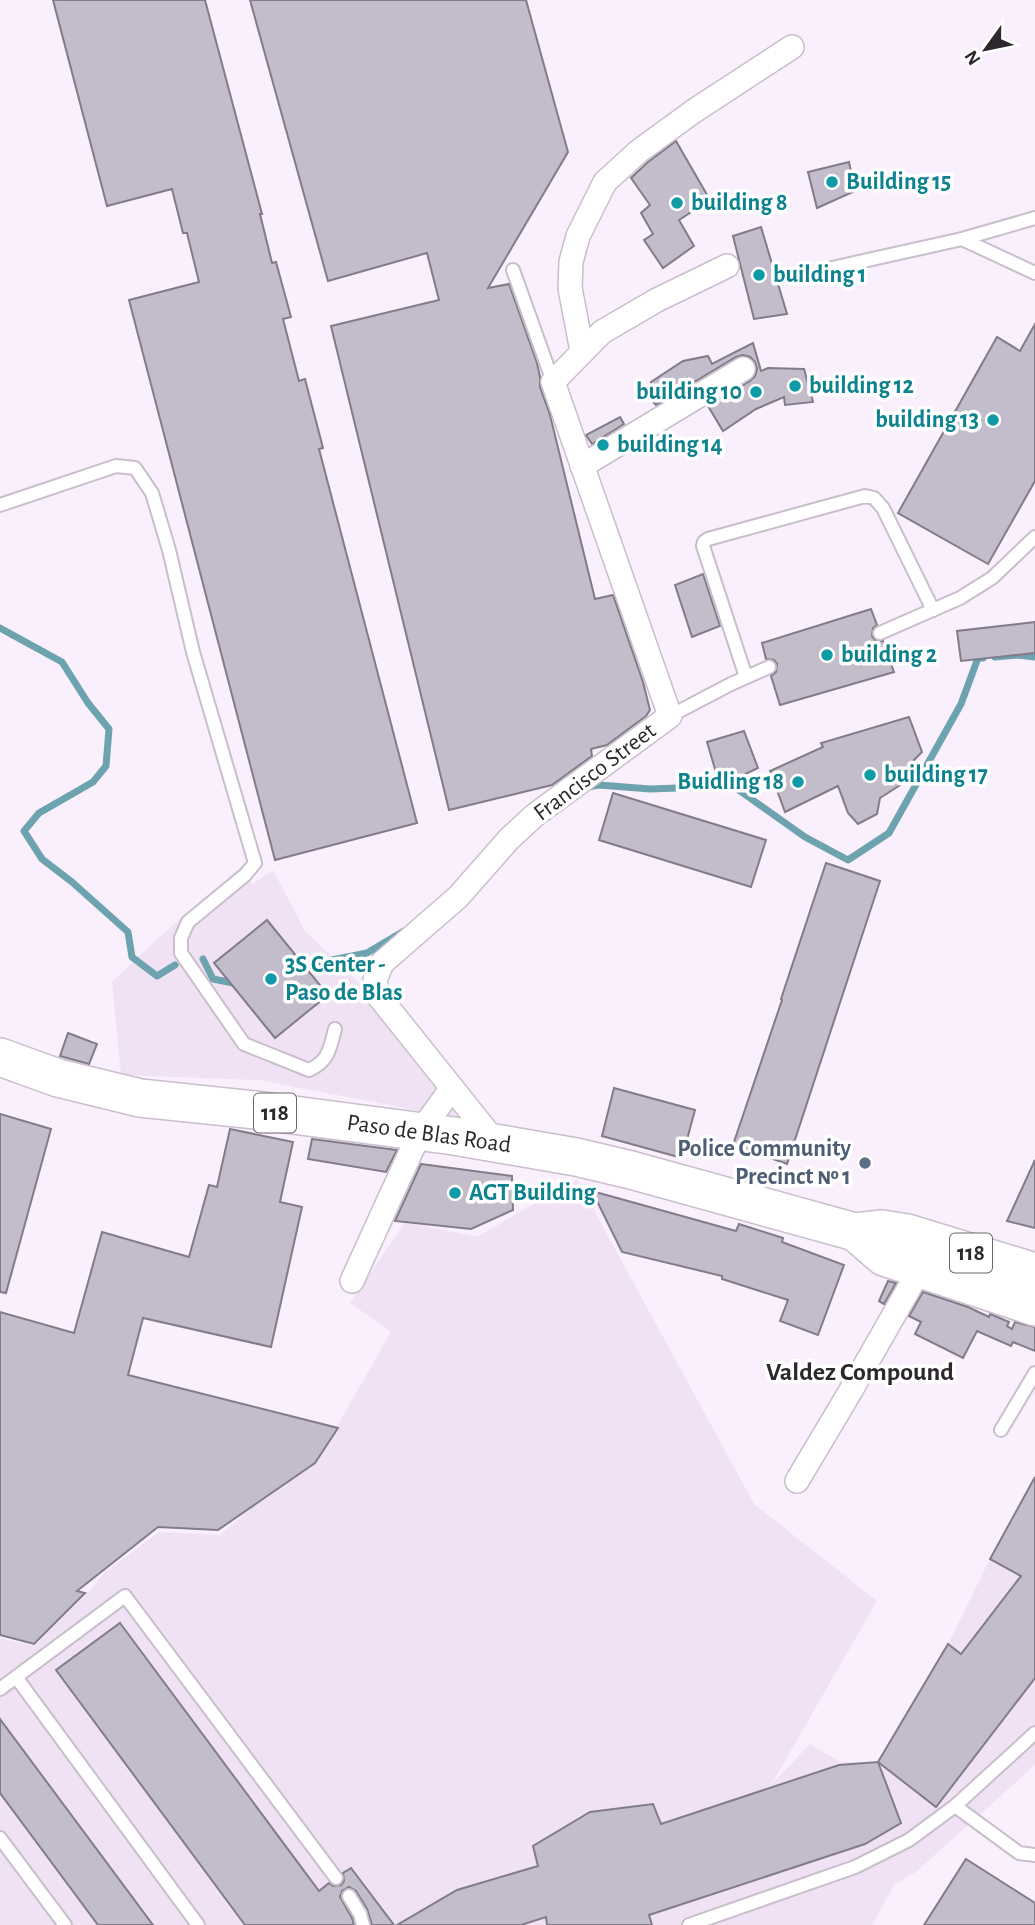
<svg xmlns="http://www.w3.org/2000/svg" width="1035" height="1925" font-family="'Alegreya Sans',sans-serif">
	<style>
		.built { fill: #f1e1f5 }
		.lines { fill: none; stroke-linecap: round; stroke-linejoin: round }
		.stream { stroke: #6da3af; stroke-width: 7 }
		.building { fill: #c3bccb; stroke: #827b89; stroke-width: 2 }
		.lane-casing { stroke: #c9becc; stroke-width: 16 }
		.street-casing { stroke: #c9becc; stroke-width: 26 }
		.primary-casing { stroke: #c9becc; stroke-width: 40 }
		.lane { stroke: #fff; stroke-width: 12 }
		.street { stroke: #fff; stroke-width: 23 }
		.primary { stroke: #fff; stroke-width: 37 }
		.culture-dot { fill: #0f9aa8; stroke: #fff; stroke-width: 2.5 }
		.service-dot { fill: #5c6f8a; stroke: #fff; stroke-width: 2.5 }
		.labels { text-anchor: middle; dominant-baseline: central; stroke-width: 7; stroke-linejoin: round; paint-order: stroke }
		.shield { fill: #fff; stroke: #6b686c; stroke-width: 2 }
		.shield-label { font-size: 23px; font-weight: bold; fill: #2c282d }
		.culture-label { font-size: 24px; font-weight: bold; fill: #0d838f; stroke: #fff; text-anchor: start }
		.street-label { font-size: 24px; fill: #2c282d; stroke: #fff }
		.service-label { font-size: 24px; font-weight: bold; fill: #4e5e75; stroke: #fff; text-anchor: end }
		.neighbourhood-label { font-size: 26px; font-weight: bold; fill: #2c282d; stroke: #fff }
	</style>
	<rect width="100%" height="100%" fill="#faeffd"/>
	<g class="built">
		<path d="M244,864L252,884L273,870L305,931L372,995L466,1120L259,1080L121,1075L112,982L156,940Z"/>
		<path d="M577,1179L754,1504L877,1601L771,1785L810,1744L840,1762H879L948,1644L990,1559L1035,1477V1765L917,1871L894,1885L872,1925H0V1638L34,1646L90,1590L105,1572L159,1532L220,1535L328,1442L391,1332L350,1303L405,1222L477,1237Z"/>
	</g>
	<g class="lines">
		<g class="stream">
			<path d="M0,628L62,662L88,703L109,729L106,766L93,782L39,813L24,831L42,859L72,882L128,932L132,957L157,976L175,965"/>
			<path d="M995,657L1018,655L1035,657"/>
			<path d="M587,787L599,785L650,789L733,786L805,837L848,860L889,833L961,704L978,658H983"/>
			<path d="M203,959L213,979L238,984"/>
			<path d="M297,967L367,953L404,931"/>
		</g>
	</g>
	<g class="building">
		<path d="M53,0H205L262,214H260L272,263L276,262L291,317L283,319L299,381L305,379L323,448L319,449L417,823L275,860L129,300L199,282L187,233H183L172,189L107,206Z"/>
		<path d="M250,0H526L568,152L488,288L509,284L537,363L540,377V387L550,415L595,599L613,595L643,682L650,710L646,716L607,745L591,749L592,756L552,785L449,810L331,326L439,300L427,253L328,281Z"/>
		<path d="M676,141L710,200L679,220L694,246L663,268L644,240L653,234L641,213L650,205L631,178L648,162Z"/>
		<path d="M849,162L855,191L817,208L808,172Z"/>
		<path d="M761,227L787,314L754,319L733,236Z"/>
		<path d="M1035,324V481L988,564L898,513L997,337L1020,351Z"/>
		<path d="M753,343L761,371L768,368L804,369L813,402L785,405L784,397L756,409L723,431L708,406L750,381L755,376L757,369L755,362L750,357L743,355L736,357L656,405L653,402L651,382L683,361L708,356L712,364Z"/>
		<path d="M620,417L624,424L592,444L586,435Z"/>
		<path d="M703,574L720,626L692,637L675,585Z"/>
		<path d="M871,609L877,625L873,628L872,636L875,640L883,641L894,672L780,705L771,676L776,672L777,664L774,660L766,659L762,643Z"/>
		<path d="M1035,622V653L961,661L957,631Z"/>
		<path d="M909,717L922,752L907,767L905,782L880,798L877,814L858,824L848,813L838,786L785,812L770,771L823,747L821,743Z"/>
		<path d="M744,731L758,768L720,786L707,742Z"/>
		<path d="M613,793L766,840L751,887L599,840Z"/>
		<path d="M826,863L880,881L787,1164L733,1145L782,1000L781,999Z"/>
		<path d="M267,920L328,995L275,1038L214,963Z"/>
		<path d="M68,1033L97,1044L89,1064L60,1056Z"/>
		<path d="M614,1088L695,1110L682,1158L602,1136Z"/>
		<path d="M0,1114L51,1129L6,1293L0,1292Z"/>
		<path d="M230,1129L293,1142L280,1202L302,1207L271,1347L143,1318L128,1375L338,1428L315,1463L218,1530L158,1527L77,1591L85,1593L34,1644L0,1635V1312L74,1333L102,1232L189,1257L209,1185L217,1187Z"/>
		<path d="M312,1139L397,1150L386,1172L308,1159Z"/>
		<path d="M1035,1160V1228L1007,1221Z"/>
		<path d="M421,1164L512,1176L513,1210L471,1229L395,1221Z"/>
		<path d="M592,1191L736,1231L739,1224L783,1238L782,1242L844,1265L818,1335L780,1321L788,1300L722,1279V1276L622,1252Z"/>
		<path d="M888,1281L896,1283L884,1304L879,1301Z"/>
		<path d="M923,1292L968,1307L989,1317L990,1314L995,1316L1009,1322L1007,1326L1012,1329L1015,1322L1035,1327V1351L1013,1342L1011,1346L977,1331L963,1358L915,1334L921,1322L909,1316Z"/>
		<path d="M1035,1477V1678L936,1807L878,1762L948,1644L961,1654L1021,1576L990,1559Z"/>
		<path d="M120,1623L319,1891L329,1883L333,1886L341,1885L344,1881L343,1873L351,1868L394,1925H372L367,1909L356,1891L349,1887L342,1891L340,1897L352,1918L354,1925H245L56,1670Z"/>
		<path d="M0,1719L153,1925H98L0,1793Z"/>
		<path d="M878,1762L901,1823L865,1844L649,1915L652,1925H547L546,1917L521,1925H397L457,1890L538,1866L533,1846L590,1812L653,1804L661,1824L839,1765Z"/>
		<path d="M966,1859L1035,1903V1925H924Z"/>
	</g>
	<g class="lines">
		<defs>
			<g id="lane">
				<path d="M962,239L1035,273"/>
				<path d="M513,270L553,382"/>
				<path d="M823,270L962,239L1035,218"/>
				<path d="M0,505L116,466L135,468L152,493L169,550L193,652L255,863L245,875L188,922L181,938V953L244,1044L309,1070C329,1061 330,1048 335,1029"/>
				<path d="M880,633L960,598L992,578L1035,537"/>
				<path d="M746,677L703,546L704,542L708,539L865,496L874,498L883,508L933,610"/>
				<path d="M670,716L731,684L769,667"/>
				<path d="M1001,1430L1035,1373"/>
				<path d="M16,1677L198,1925"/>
				<path d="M0,1689L125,1596L336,1878"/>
				<path d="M955,1806L1019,1853L1035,1855"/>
				<path d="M0,1838L65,1925"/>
				<path d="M349,1896L360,1914L363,1925"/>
				<path d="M689,1925L855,1867L909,1840L955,1806L1035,1733"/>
			</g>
			<g id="street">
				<path d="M582,351L570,288L571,262L578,236L605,182L639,151L694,111L792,47"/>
				<path d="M582,466L743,369"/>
				<path d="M496,1143L377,994L375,980L382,963L458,897L509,839L535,815L670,716L553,382L602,332L657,300L727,266"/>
				<path d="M352,1281L420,1132L452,1088"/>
				<path d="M797,1481L850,1392L920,1269"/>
			</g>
			<g id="primary">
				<path d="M0,1057L58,1078L140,1098L256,1110L454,1136L576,1157L631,1170L855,1232L882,1229L907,1233L1035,1272"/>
				<path d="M855,1232L884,1257L1035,1307"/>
			</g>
		</defs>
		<use href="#lane" class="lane-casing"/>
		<use href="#street" class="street-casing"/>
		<use href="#primary" class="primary-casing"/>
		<use href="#lane" class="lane"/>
		<use href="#street" class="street"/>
		<use href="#primary" class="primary"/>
	</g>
	<g class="culture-dot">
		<circle cx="832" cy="182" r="7"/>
		<circle cx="677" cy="203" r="7"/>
		<circle cx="759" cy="275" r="7"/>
		<circle cx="795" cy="386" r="7"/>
		<circle cx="756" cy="392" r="7"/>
		<circle cx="993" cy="420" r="7"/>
		<circle cx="603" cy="445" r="7"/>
		<circle cx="827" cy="655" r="7"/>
		<circle cx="870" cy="775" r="7"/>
		<circle cx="798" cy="782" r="7"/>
		<circle cx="271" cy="979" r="7"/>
		<circle cx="455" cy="1193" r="7"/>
	</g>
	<circle class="service-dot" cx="865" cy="1163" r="7"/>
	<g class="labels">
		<g class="shield">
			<rect x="254" y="1093.5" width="42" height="39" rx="5"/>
			<rect x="950" y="1233.5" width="42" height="39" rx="5"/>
		</g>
		<g class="shield-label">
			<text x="275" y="1113">118</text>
			<text x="971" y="1253">118</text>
		</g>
		<g class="culture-label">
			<text x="846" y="182">Building 15</text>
			<text x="691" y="203">building 8</text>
			<text x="773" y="275">building 1</text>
			<text x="809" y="386">building 12</text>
			<text x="742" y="392" text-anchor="end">building 10</text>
			<text x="979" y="420" text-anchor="end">building 13</text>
			<text x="617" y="445">building 14</text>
			<text x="841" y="655">building 2</text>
			<text x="884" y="775">building 17</text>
			<text x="784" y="782" text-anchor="end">Buidling 18</text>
			<text x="285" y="965">3S Center -<tspan x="285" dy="28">Paso de Blas</tspan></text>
			<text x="469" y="1193">AGT Building</text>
		</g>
		<g class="street-label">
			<text transform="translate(595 772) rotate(-37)">Francisco Street</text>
			<text transform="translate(429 1134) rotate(8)">Paso de Blas Road</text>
		</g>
		<g class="service-label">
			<text x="851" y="1149">Police Community<tspan x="851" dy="28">Precinct № 1</tspan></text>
		</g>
		<g class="neighbourhood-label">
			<text x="860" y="1372">Valdez Compound</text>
		</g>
	</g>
	<g transform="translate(986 49) rotate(237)" stroke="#ffffff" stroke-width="5" paint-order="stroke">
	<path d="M0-5L12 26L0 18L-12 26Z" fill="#2c282d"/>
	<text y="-10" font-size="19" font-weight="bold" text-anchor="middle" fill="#2c282d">N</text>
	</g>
</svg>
